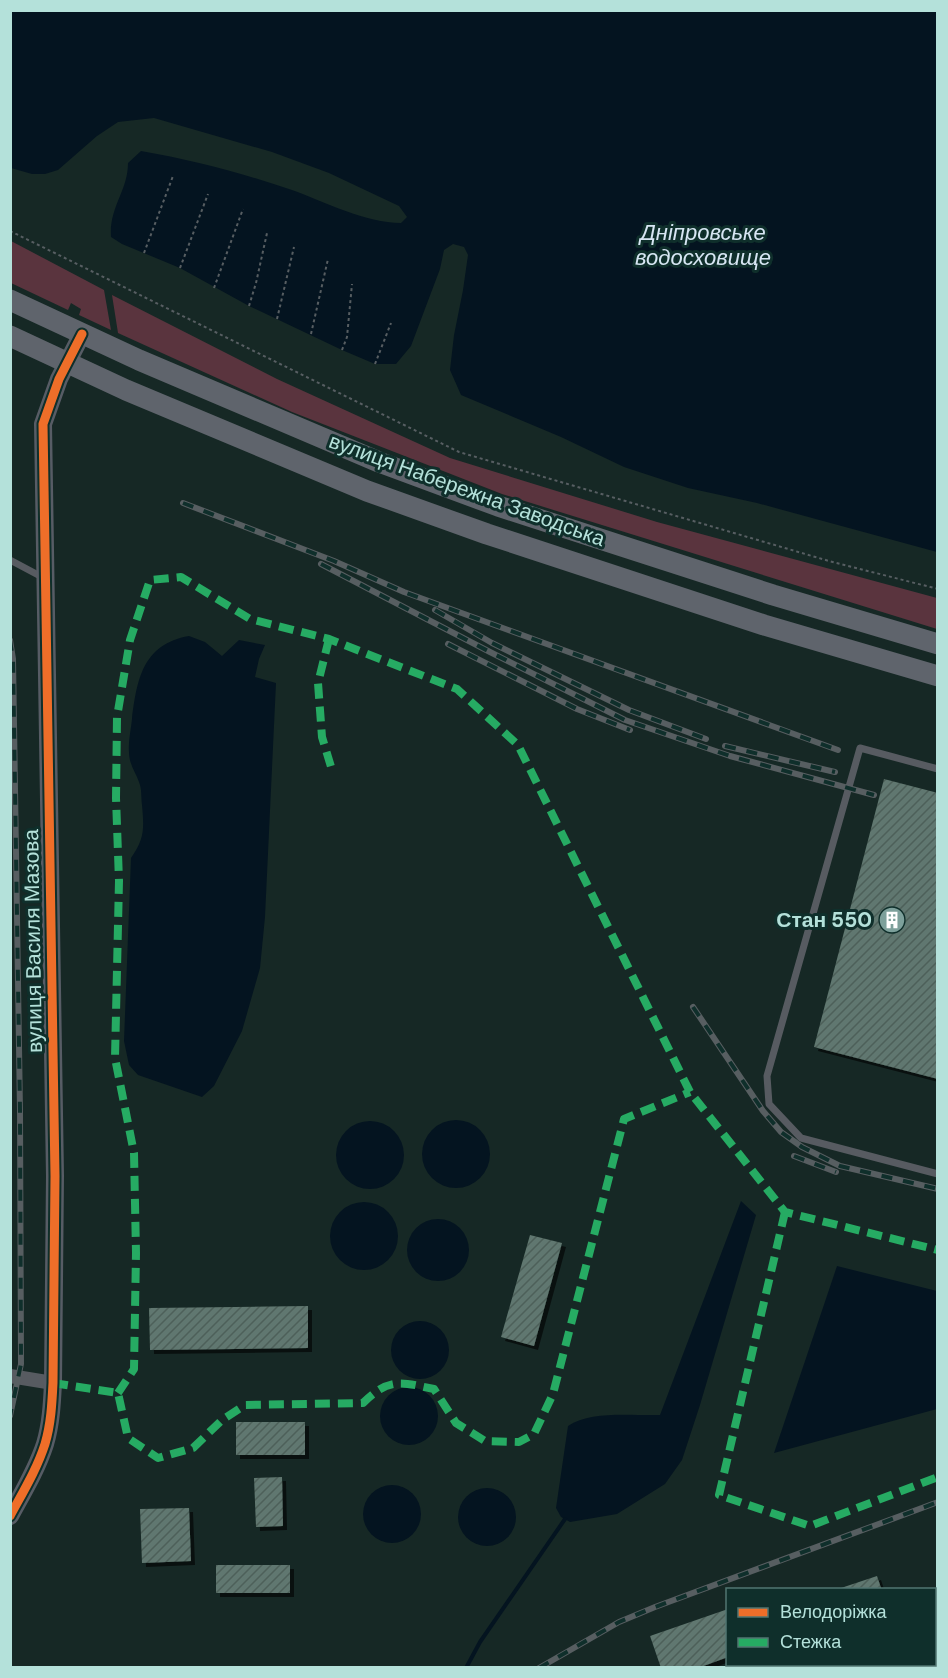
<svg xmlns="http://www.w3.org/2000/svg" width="948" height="1678" font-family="'DM Sans',sans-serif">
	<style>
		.grass { fill: #5a343e }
		.water { fill: #041420 }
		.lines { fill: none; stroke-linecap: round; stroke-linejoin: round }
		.stream { stroke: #041420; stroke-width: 4 }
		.building { fill: url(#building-hatch); filter: url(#shadow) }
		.path { stroke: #575e62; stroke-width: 2; stroke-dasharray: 3 3; stroke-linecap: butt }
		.lane { stroke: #575b61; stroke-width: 7 }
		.street { stroke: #575b61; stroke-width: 14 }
		.secondary { stroke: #575c65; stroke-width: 18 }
		.primary { stroke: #5f646c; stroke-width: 21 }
		.rail-casing { stroke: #575e61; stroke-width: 6 }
		.rail { stroke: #0f2f2b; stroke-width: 4; stroke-dasharray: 11; stroke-linecap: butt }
		.quiet { stroke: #26ab63; stroke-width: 8; stroke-dasharray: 15 8; stroke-linecap: butt }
		.cycleway-casing { stroke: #0f2f2b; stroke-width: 13 }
		.cycleway { stroke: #ee6e29; stroke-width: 9 }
		.labels { text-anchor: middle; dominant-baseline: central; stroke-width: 6; stroke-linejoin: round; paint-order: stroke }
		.street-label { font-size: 21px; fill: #b4e1da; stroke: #0f2f2b }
		.poi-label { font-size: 21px; font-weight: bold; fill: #b4e1da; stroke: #0f2f2b; text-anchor: end }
		.water-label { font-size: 22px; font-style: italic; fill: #d7e6f3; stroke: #0f2f2b }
	</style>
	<defs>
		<pattern id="building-hatch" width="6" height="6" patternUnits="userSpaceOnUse" patternTransform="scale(1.5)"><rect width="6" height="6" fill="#60776f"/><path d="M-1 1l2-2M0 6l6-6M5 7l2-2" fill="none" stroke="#4d605a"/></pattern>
		<filter id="shadow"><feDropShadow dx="4" dy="4" stdDeviation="0" flood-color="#0009"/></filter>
	</defs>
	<rect width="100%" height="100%" fill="#162825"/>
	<g class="grass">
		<path d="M11,241L104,290L111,330L79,315L81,309L71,303L68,310L11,283Z"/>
		<path d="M112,295L277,379L450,458L657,522L937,598V629L502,494L292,412L118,333Z"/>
	</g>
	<g class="water">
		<path d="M10,11H937V552L757,503L688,488L624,467L561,437L461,395L450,370L454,335L463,290L468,255L464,247L453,244L444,250L440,269L411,346L396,364H375L342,350L249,306L180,268L122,244L111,237C109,207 128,191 128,163L141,151C193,160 242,173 292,190C325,202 366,223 401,223L407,217L399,206L329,173L272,152L154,118L118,122L97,136L58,170L45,174H32L11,168Z"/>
		<path d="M189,636L205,642L222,656L239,640L265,645L259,659L255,677L276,683L265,917L260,968L242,1031L214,1086L202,1097L138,1075L129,1065L124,1041L131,858C145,838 144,828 142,805C141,798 142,789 139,782C135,771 129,764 129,752C128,741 131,730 132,719C137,679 143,644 189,636Z"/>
		<circle cx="456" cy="1154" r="34"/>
		<circle cx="370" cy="1155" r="34"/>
		<path d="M741,1201L756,1215L700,1405L682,1460L665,1484L617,1514L570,1522L561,1517L556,1508L568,1426C591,1410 633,1416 660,1415Z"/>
		<circle cx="364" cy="1236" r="34"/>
		<circle cx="438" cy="1250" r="31"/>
		<path d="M837,1266L937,1291V1409L774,1453Z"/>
		<circle cx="420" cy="1350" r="29"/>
		<circle cx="409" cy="1416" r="29"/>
		<circle cx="392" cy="1514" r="29"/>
		<circle cx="487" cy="1517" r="29"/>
	</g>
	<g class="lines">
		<path class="stream" d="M466,1668L480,1642L565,1519"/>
	</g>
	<g class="building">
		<path d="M884,779L938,793V1079L814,1047Z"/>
		<path d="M530,1235L562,1243L534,1346L501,1337Z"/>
		<path d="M308,1306V1348L150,1350L149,1308Z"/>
		<rect x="236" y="1422" width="69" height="33"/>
		<path d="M282,1477L283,1526L256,1527L254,1478Z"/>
		<path d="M189,1508L191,1561L142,1563L140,1509Z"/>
		<rect x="216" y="1565" width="74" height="28"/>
		<path d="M877,1576L881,1588L838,1590V1589Z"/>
		<path d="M728,1609V1657L698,1668H661L650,1636Z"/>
	</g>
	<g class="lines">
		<g class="path">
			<path d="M10,231L459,452L829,561L938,589"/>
			<path d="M144,253L173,176"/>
			<path d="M180,268L208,194"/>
			<path d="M214,288L243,209"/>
			<path d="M249,306L256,283L267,233"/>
			<path d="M277,319L294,247"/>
			<path d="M311,334L328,259"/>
			<path d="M342,350L347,337L352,284"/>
			<path d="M375,364L391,323"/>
		</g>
		<g class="lane">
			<path d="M10,560L42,577"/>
			<path d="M938,769L860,748L767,1076L769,1104L801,1138L938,1174"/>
		</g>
		<path class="street" d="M10,1376L53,1383"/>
		<path class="secondary" d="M10,1516C23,1492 37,1469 45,1444C51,1424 52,1403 53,1383L55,1176L43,424L59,379L82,334"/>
		<g class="primary">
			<path d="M10,300L139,360L379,462L498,506L773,595L938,644"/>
			<path d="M10,336L126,390L367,491L487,534L764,625L938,676"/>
		</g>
		<defs>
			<g id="rail">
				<path d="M183,503L334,561L404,592L838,750"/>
				<path d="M321,564L490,652L625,720L730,756L874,795"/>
				<path d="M435,610L492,643L629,710L706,739"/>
				<path d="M10,640L13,659L20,1111L21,1364L10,1416"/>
				<path d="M448,644L577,709L630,730"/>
				<path d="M725,746L835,772"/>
				<path d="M693,1007L763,1111L781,1132L802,1147L840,1166L938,1189"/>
				<path d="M794,1156L836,1172"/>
				<path d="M539,1668L619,1622L655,1607L938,1502"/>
				<path d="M935,1668L938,1666"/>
			</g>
		</defs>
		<use href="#rail" class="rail-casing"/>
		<use href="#rail" class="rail"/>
		<g class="quiet">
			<path d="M329,639L318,683L322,737L332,770"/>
			<path d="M785,1212L719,1495L810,1526L938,1477"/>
			<path d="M53,1383L118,1393L128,1438L158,1458L193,1448L222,1420L245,1405L363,1403C390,1377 400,1382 434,1389L456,1423L485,1441L519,1442L534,1434L553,1394L624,1119L690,1092"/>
			<path d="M118,1393L134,1369L136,1253L134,1153L115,1058L119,881L116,798L117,717L130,640L150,580L181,577L250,619L329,639L457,689L518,745L690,1092L785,1212L938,1250"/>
		</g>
		<defs>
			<path id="cycleway" d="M10,1516C23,1492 37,1469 45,1444C51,1424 52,1403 53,1383L55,1176L43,424L59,379L82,334"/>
		</defs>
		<use href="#cycleway" class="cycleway-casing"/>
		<use href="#cycleway" class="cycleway"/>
	</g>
	<defs>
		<symbol id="building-disc" viewBox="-11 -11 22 22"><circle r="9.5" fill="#7da09b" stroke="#0f2f2b"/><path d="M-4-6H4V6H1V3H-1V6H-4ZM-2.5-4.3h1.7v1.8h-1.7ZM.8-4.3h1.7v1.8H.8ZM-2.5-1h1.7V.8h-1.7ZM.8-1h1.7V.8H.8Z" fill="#fff"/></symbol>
	</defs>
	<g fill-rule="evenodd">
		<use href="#building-disc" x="877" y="905" width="30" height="30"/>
	</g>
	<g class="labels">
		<g class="street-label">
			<text transform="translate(467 490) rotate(20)">вулиця Набережна Заводська</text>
			<text transform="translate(33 941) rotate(-91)">вулиця Василя Мазова</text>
		</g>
		<g class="poi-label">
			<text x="872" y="920">Стан 550</text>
		</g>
		<g class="water-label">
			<text x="703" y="232">Дніпровське<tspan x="703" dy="25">водосховище</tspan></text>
		</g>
	</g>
	<rect width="948" height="1678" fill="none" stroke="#b4e1da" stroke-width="24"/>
	<rect x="726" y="1588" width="210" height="78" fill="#0f2f2b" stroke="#517671" stroke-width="1.5"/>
	<rect x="738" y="1608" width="30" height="9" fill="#ee6e29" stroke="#517671" stroke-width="1.5"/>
	<text x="780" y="1618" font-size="18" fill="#b4e1da">Велодоріжка</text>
	<rect x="738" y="1638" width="30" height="9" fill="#26ab63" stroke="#517671" stroke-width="1.5"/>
	<text x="780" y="1648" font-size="18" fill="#b4e1da">Стежка</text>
</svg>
